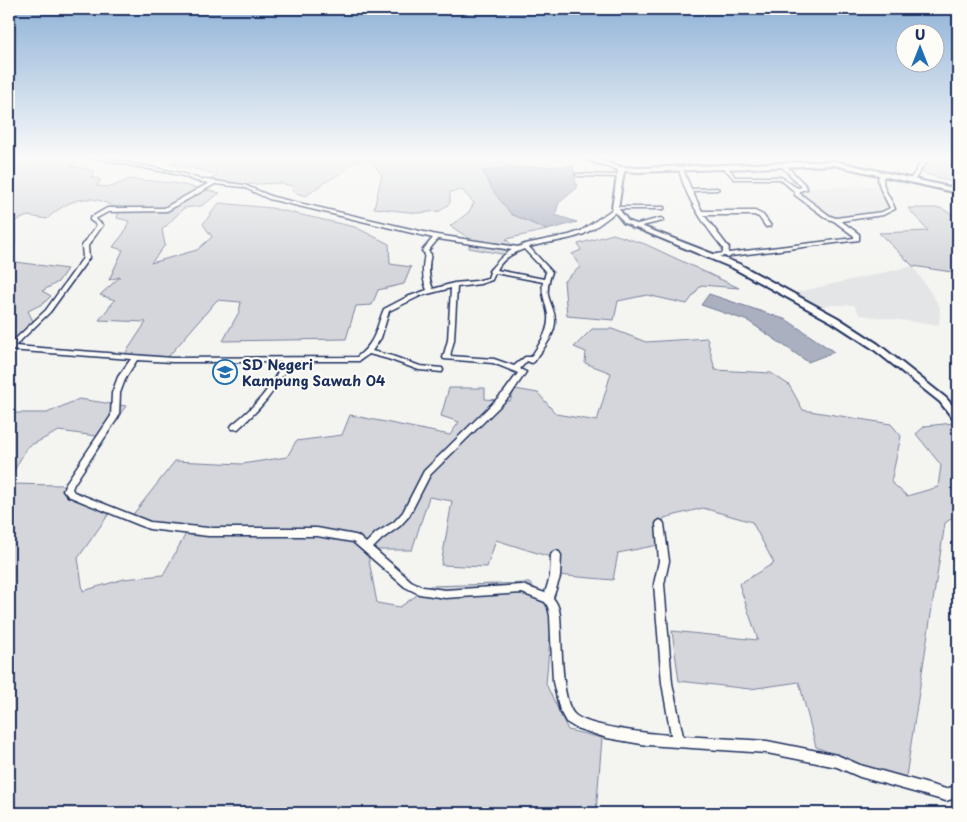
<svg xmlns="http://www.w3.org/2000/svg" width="967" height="822" font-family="'Playpen Sans',sans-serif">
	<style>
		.built { fill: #e4e5e6 }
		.green { fill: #d4d6db; stroke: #78829c }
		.water { fill: #aab0bf; stroke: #717c98 }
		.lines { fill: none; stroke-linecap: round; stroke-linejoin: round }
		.minor-casing { stroke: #1b2f5e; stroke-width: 3 }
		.major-casing { stroke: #1b2f5e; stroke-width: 4 }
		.minor { fill: #fdfcf7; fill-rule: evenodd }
		.major { fill: #fdfcf7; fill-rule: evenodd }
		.labels { text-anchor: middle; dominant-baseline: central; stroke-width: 4; stroke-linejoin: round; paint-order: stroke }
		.poi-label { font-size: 14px; font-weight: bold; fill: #1b2f5e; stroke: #fdfcf7; text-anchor: start }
	</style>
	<rect width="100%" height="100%" fill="#f4f4f1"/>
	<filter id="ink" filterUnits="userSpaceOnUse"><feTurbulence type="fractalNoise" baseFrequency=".02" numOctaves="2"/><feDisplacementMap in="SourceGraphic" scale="10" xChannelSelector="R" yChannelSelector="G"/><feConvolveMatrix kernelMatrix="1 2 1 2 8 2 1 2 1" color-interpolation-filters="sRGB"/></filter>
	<g filter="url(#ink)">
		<g class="built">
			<path d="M875,186L889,206L888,210L833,219L797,192L810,187Z"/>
			<path d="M913,266L940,307L939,325L860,315L854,305H828L819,308L793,293Z"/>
		</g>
		<g class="green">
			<path d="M9,157H77L71,166L95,171L91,177L101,180L96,186L111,187L130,179L173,183L220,193L201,206L184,208L162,230L165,245L151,263L197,250L212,237L203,224L219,203L271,208L355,227L389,244L390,264L411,267L404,284L378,290L372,305L356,306L346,339L223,341L239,312L241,302L217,300L168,357L125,354L146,322L99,320L115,300L100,295L120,277L109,280L123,250L113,247L124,233L129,221L117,218L119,210C112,207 105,201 97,200C79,195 59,207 47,219L28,216L15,221V246L9,249Z"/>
			<path d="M182,157H494L515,167L483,171L511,214L547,230L506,239L516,249L507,255L469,248V238L450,226L468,213L474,203L462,190L450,192V203L440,211L417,213L374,208L382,175L368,158L351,163L343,172L322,184L306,196L293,192L292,186L281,183L235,185L207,183L218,174L171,164Z"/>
			<path d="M927,157H958V184L917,171Z"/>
			<path d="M908,208H941L958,218V273L913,266L879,233L928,231Z"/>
			<path d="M613,234L645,244L739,288L701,285L687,304L647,295L618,301L614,320L567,316L564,281L580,267L572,254L581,250L578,244Z"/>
			<path d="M9,261L67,269L58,282L42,291L51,296L44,303L28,311L35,325L9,347Z"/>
			<path d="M592,329H612L646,342L707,338L715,370L771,373L789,385L803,410L891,424L901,436L891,482L907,496L938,487L941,465L916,434L925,426L953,423L958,428V514L945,523L905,783L816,747L799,682L750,689L679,681L672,631L758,640L739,584L774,563L752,522L703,508L664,518L658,545L618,553L613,580L557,575L553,558L496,540L487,567L441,565L452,501L429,497L412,550H367L377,603L400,607L430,586L529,583L553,604L546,684L568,730L602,738L596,813H9V484L61,485L111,511L78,558L83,591L124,579L163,575L188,530L146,524L131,517L175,461L242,464L287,457L296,441L342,435L350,415L450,435L459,422L441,416L449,388H485V399L510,401L515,389L538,393L556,414L597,421L611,373L585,363L586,352L574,347Z"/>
			<path d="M79,399L126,406L103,437L59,431L27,447L9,480V413H47Z"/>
		</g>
		<g class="water">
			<path d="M573,166L577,188L559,203L555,215L577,222L547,230L511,214L495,194L482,171L515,167Z"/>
			<path d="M709,294L787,320L834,352L808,362L748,321L701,305Z"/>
		</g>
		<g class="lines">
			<defs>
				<g id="minor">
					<path d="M88,157H97L181,173L199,179L244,185L273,197L437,235L518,247L525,244L569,235L581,231L613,209V207H664V209H617V211C606,219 596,228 584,234C566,241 547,242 529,247L552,272C549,280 547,287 548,295C550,304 555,311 555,321C555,336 542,350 534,362L532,363L527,361L520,369L526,372L510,396L430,475L409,516L400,526L382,539L373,548L411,581L423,587L445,590L522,585L545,593L550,577L551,555L553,552L556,551L559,552L561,555L560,577L553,598C562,608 560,622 561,635C562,653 562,701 574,714C586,727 652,734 671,735L662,683L654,584L659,561L656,524L657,522L660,520L663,522L664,524L669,561L664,584L672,683L683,736L767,741L837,755L860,765L946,789L958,785V797L946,801L860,777L837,767L767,753L647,745L607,738L576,728L566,722L560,711L553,682L550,616L548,607L545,602L522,593L445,598L419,594L405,587L353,542L317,536H208L149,529L68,496L63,490L66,483L111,416L112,393L118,377L131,359L9,350V345L46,310L83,258L82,246L97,225L90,220V218L107,208H164L209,183L196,181L180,175ZM215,184L243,187L269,199L433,238L422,251L425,254C422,267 422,278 427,290L407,297L384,309C375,330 377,341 357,357L172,358L15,346L50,312L89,258L88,246L103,225L95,219L108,212L167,211ZM438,239L512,250C502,255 496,263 489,271L490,272L488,278L476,281L454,283L433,289C428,277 428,266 431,254L428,251ZM524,249L546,272L544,279L497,270C502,259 513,253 524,249ZM495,273L543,282C541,293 545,300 547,310C552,328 540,343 531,357H525L514,366L494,359L450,356L454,340L457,287L480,284L492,280ZM451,288L448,340L443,358L444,359L493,363L518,373L504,392L424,471L403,512L394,522L376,533L366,543L358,536L355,535L317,528H208L150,522L74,492L72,489L74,484L119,416L120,393L126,377L137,360L172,362H282C272,389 254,407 232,425L231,427L232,429H238C260,409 278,390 289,361H359L369,354L388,359L419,370L442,372L443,370L442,368L420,366L392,356L372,351L381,338L389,311L420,296Z"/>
					<path d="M925,157H929L913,182H909V181Z"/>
					<path d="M782,165H786L806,186L807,189L799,191V193L830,216L836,218L882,212L890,208L880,188L878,179L880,174L882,173L884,174C880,188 891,197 895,209L883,215L841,221L859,234V240L731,256L728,258L725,256L711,257V255L723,253V248C705,226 684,196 679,168L683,169L691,189L717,188L719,189L717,190L692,191L702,211H755L763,215L771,226L766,227L759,217L754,215H704L729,248L728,253L854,238V236L834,221L826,218L795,195L794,191L780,179H734L723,167L727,166L735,177H781L797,188L802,187L782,167Z"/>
					<path d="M576,174L619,175L621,176L619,177L578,176L576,175Z"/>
					<path d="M661,218L663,219V221L633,228L630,226Z"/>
				</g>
				<path id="major" d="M580,157H589L622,167L638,168L834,161L958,189V193L834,165L638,172L624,171L618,208L628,221L739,264L838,318L878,344L946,398L958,412V421L954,420L940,402L872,348L832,322L733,268L624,223L612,208L618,170Z"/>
			</defs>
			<use href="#minor" class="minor-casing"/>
			<use href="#major" class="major-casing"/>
			<use href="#minor" class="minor"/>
			<use href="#major" class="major"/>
		</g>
	</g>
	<linearGradient id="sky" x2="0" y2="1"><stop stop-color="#8fb2d8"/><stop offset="0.58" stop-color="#fafaf9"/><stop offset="1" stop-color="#fafaf9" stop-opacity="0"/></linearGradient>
	<rect width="967" height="272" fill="url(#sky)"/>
	<defs>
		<symbol id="school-ring" viewBox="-11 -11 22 22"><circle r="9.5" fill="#fdfcf7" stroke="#1f6fb2" stroke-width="1.5"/><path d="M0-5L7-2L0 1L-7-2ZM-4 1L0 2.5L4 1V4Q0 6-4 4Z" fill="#1f6fb2"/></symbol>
	</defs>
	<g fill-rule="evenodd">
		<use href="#school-ring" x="211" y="358" width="28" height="28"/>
	</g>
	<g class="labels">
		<g class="poi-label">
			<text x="242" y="364">SD Negeri<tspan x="242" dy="16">Kampung Sawah 04</tspan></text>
		</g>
	</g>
	<rect width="967" height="822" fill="none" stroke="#fdfcf7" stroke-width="30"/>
	<rect x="15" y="15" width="937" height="792" fill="none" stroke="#1b2f5e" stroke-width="2" filter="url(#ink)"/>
	<g transform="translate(920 48)"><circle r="24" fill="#fdfcf7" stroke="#a3aaba"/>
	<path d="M0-4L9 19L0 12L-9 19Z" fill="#1f6fb2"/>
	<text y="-8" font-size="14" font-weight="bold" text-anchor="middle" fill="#1b2f5e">U</text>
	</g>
</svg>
